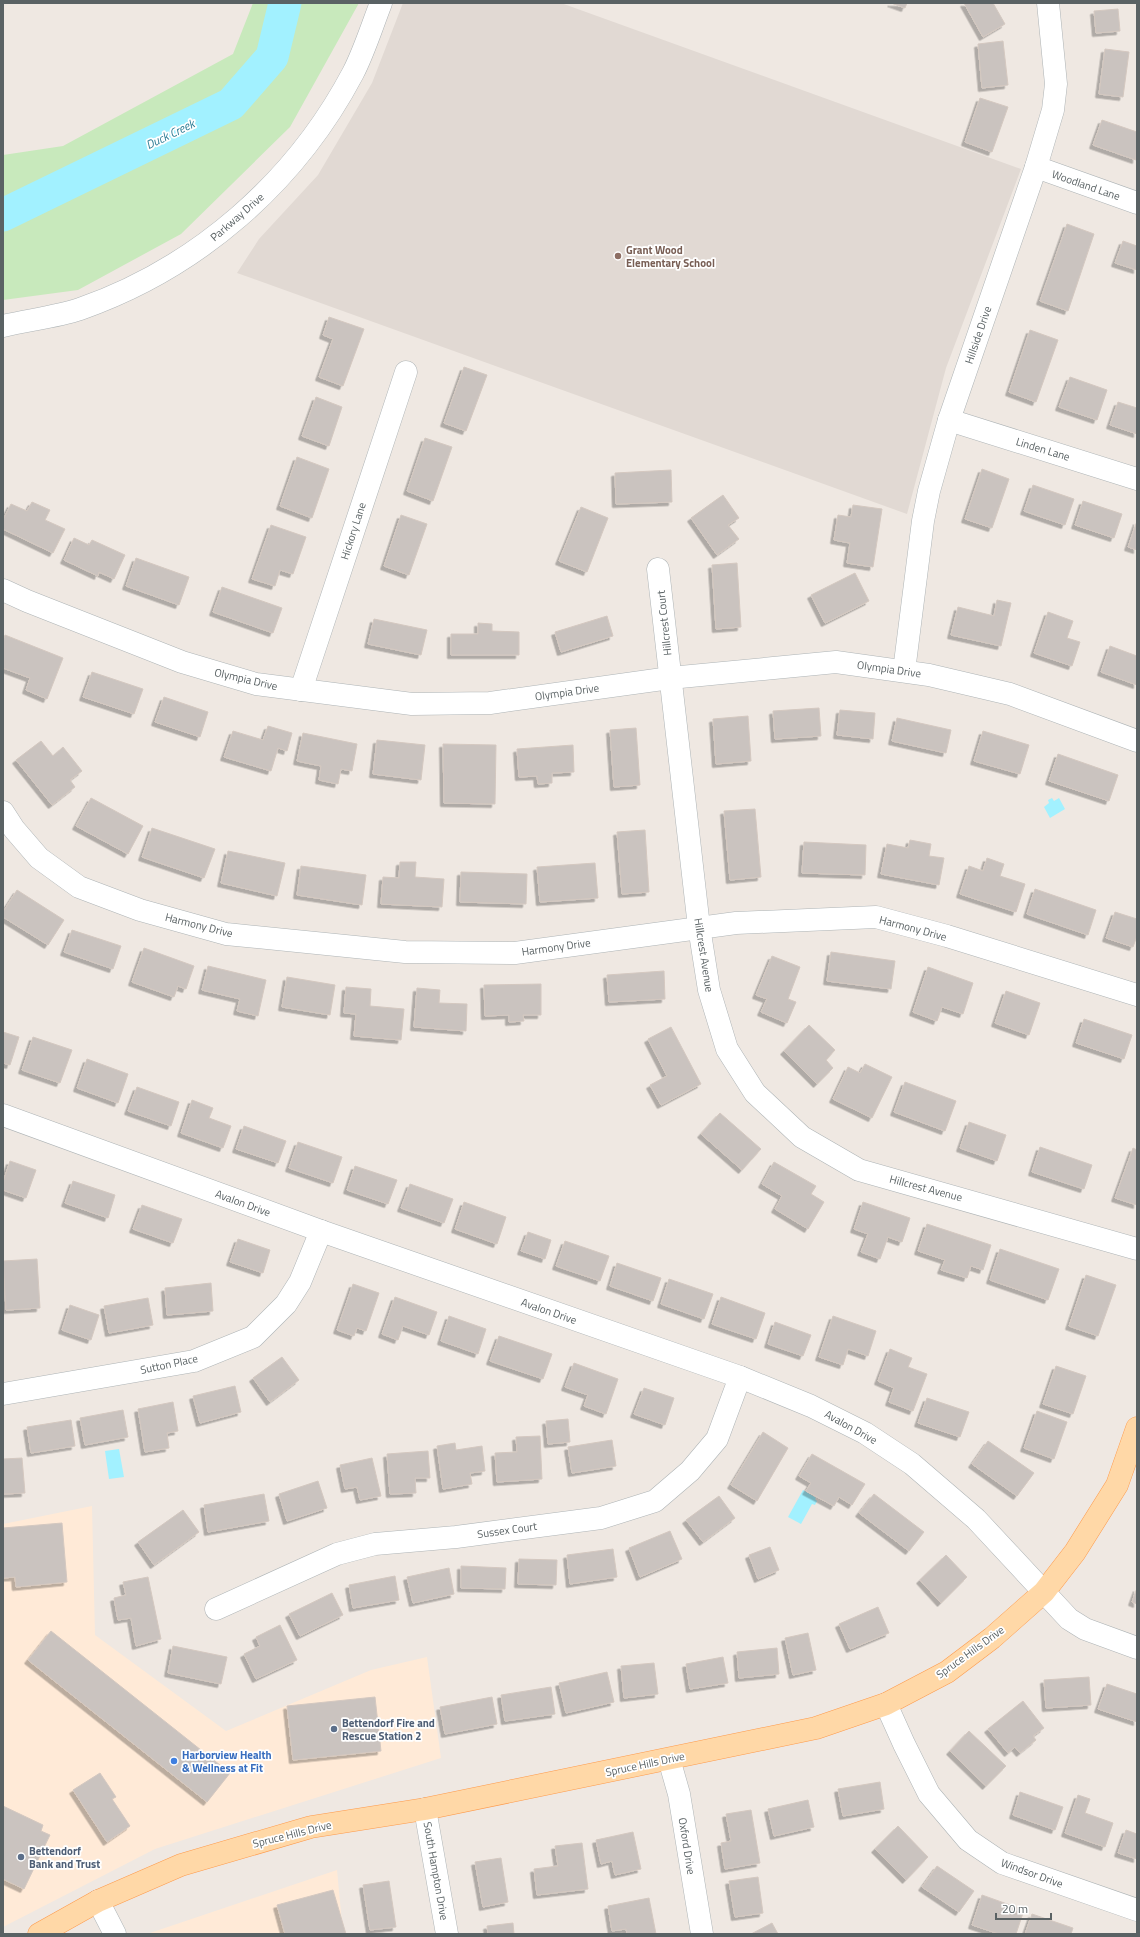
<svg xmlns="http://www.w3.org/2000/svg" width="1140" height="1937" font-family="'Titillium Web',sans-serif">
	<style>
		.commercial { fill: #ffead7 }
		.education { fill: #e1d9d3 }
		.green { fill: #c8e9bc }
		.water { fill: #a2f1ff }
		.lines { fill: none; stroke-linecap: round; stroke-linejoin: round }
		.river { stroke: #a2f1ff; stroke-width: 33 }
		.building { fill: #cac3bf; stroke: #d4c8c0; filter: url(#shadow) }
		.minor-casing { stroke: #aeb4b6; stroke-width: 23 }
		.major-casing { stroke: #fe9a4b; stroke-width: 23 }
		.minor { stroke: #fff; stroke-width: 22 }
		.major { stroke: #ffd8a7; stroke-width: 22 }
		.education-dot { fill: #8d6e63; stroke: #fff; stroke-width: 1.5 }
		.service-dot { fill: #5c6f8a; stroke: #fff; stroke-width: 1.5 }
		.shop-dot { fill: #3f7fe0; stroke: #fff; stroke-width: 1.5 }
		.labels { text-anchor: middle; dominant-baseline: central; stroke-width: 3.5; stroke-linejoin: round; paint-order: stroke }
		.street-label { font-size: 11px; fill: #5a6264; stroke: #fff }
		.education-label { font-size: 11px; font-weight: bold; fill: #785e54; stroke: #fff; text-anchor: start }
		.service-label { font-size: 11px; font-weight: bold; fill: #4e5e75; stroke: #fff; text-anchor: start }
		.shop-label { font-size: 11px; font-weight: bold; fill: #366cbe; stroke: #fff; text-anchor: start }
		.water-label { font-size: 12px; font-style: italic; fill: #2d7d95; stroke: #fff }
	</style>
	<defs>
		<filter id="shadow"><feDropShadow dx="-3.5" dy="3.5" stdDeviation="0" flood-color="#0004"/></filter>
	</defs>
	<rect width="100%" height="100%" fill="#efe8e2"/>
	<g class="commercial">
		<path d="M92,1506L95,1635L226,1731L371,1670L427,1657L441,1758L155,1849L3,1927V1524Z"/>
		<path d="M337,1870L343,1934H147Z"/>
	</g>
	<path class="education" d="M403,3H561L1021,169L946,368L907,514L237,273L259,239L318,175L372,83Z"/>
	<path class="green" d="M253,3H359L290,127L181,234L78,290L3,300V155L63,146L233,54Z"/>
	<g class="water">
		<path d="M1052,798L1054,801L1059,798L1065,809L1050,818L1044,807L1049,803L1048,800Z"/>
		<path d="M119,1449L124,1477L109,1479L105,1451Z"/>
		<path d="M803,1490L816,1498L815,1499L817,1501L815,1505L812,1504L801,1524L788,1517Z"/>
	</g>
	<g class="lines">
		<path class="river" d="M3,215L231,104L272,57L285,3"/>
	</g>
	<g class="building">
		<path d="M891,3H907L905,8Z"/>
		<path d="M964,3H993L1005,24L983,37Z"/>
		<path d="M1118,9L1120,31L1096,33L1094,11Z"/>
		<path d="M1003,41L1008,85L982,88L978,44Z"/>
		<path d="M1105,49L1129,52L1123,97L1099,94Z"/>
		<path d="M980,98L1008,107L992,152L965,142Z"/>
		<path d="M1102,120L1137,132L1136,160L1093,145Z"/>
		<path d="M1067,224L1094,234L1068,311L1040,301Z"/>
		<path d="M1123,241L1137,246V270L1115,263Z"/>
		<path d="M329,317L364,329L343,386L319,377L333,339L323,335Z"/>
		<path d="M1030,330L1058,340L1036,402L1009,392Z"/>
		<path d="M464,367L487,375L466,431L444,423Z"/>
		<path d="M1070,377L1107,390L1097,420L1059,407Z"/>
		<path d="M316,397L342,407L329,446L302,436Z"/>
		<path d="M1118,402L1137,408V434L1110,425Z"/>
		<path d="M425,438L452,447L433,501L407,491Z"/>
		<path d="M297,457L329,469L312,518L280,506Z"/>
		<path d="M982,469L1009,479L992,528L965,519Z"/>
		<path d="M671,470L672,502L616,504L615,473Z"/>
		<path d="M1033,485L1074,499L1065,525L1024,511Z"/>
		<path d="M723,495L739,518L728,525L739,539L717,555L691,518Z"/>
		<path d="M1083,501L1122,514L1114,538L1075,525Z"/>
		<path d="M32,502L50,510L45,520L65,529L53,553L3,529V520L11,504L27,511Z"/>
		<path d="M853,505L882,509L873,567L847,563L850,543L834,540L838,515L851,517Z"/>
		<path d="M581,507L608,518L587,572L559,561Z"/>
		<path d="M401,515L427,524L409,575L384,566Z"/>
		<path d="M1137,521V550L1128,547Z"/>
		<path d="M271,525L306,537L293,574L280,570L275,586L252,579Z"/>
		<path d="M74,538L89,545L92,540L125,555L114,579L99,572L98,576L64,560Z"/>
		<path d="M136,558L189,577L179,605L126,586Z"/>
		<path d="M737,563L741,627L716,629L712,565Z"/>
		<path d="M855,573L869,601L825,623L811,595Z"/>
		<path d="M222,587L282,608L273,633L213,612Z"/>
		<path d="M997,600L1011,603L1001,646L951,635L958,607L994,616Z"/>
		<path d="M1048,612L1073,621L1067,638L1080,642L1072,666L1034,653Z"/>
		<path d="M607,616L613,636L561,652L555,632Z"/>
		<path d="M374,619L427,630L421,655L368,644Z"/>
		<path d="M478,623L492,624V631L519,632V655H451V634H478Z"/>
		<path d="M5,635L63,658L47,699L26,690L30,678L3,668V641Z"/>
		<path d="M1110,646L1137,656V685L1101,672Z"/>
		<path d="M92,672L143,689L134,714L83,697Z"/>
		<path d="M164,697L208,712L200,737L155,722Z"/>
		<path d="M819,708L821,736L775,739L773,711Z"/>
		<path d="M840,710L875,713L873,739L837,735Z"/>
		<path d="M748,716L751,761L716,764L713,719Z"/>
		<path d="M897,718L951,730L946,753L892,741Z"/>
		<path d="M268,726L292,733L287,751L278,748L271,771L224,757L233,731L263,740Z"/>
		<path d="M636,728L640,785L614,787L610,730Z"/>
		<path d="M983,731L1029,745L1020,774L974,761Z"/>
		<path d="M303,733L357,744L352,771L341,769L338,784L319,780L321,766L297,761Z"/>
		<path d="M377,740L425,745L421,780L373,774Z"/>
		<path d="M41,741L53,756L63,747L82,771L70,780L75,787L52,805L16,760Z"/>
		<path d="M443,744L496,745L495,804L444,803Z"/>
		<path d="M573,745L574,772L552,773V783L538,784L537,776L519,777L517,749Z"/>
		<path d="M1058,754L1118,775L1109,801L1049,781Z"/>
		<path d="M91,798L143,826L128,854L76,826Z"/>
		<path d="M755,809L761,877L730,880L724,811Z"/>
		<path d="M152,828L215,849L204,878L142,857Z"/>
		<path d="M645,830L649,892L622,894L617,832Z"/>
		<path d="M910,840L931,844L929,856L944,858L939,885L881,874L887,844L908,848Z"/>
		<path d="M804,842L866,845L865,875L802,873Z"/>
		<path d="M228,851L285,863L277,896L221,883Z"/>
		<path d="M987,858L1004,864L1000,876L1025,884L1016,912L960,894L969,866L983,871Z"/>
		<path d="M400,862H416L415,877L444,879L442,907L381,904L383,877L399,878Z"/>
		<path d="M595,863L598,898L540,902L537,867Z"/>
		<path d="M301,866L366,875L362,905L297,895Z"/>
		<path d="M461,872L527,874L526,904L460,902Z"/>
		<path d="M1035,889L1096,910L1088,935L1027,914Z"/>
		<path d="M17,890L64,920L48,945L3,917V912Z"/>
		<path d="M1115,912L1137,919V936L1133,947L1106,938Z"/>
		<path d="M72,930L121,946L113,969L64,952Z"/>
		<path d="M144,948L194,966L186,989L178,986L174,997L132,982Z"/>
		<path d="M831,952L895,961L891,989L827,981Z"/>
		<path d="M772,956L800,967L788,999L796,1002L787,1023L761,1012L767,999L756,995Z"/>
		<path d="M208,966L266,980L258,1016L237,1011L240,999L202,990Z"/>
		<path d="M928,967L973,983L963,1014L942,1007L937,1021L913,1012Z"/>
		<path d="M664,971L665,999L609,1002L607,975Z"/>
		<path d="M287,977L335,985L330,1015L282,1007Z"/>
		<path d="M541,984V1015H523L524,1021L509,1022V1015L485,1016L484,985Z"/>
		<path d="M346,987L371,989L370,1006L404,1009L401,1040L354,1036L356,1014L344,1013Z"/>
		<path d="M417,988L440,990L439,1003L467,1004L466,1031L414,1027Z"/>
		<path d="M1006,991L1040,1003L1029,1035L995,1023Z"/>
		<path d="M1084,1019L1132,1035L1124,1059L1076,1043Z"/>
		<path d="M809,1025L835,1050L826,1060L833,1068L817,1084L784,1051Z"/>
		<path d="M671,1027L701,1084L661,1105L650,1085L667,1076L648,1039Z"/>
		<path d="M3,1032L19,1037L10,1065L3,1063Z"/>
		<path d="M33,1037L72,1050L60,1083L22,1070Z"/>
		<path d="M87,1059L128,1074L118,1103L77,1088Z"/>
		<path d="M865,1064L892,1077L872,1118L833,1099L848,1067L860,1073Z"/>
		<path d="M905,1082L956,1101L945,1131L894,1112Z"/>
		<path d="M137,1087L179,1102L171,1126L128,1111Z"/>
		<path d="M192,1100L213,1108L209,1118L231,1126L223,1148L181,1133Z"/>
		<path d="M720,1113L761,1149L742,1170L701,1134Z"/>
		<path d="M969,1122L1006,1135L997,1161L960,1148Z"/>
		<path d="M244,1126L286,1141L278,1163L236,1149Z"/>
		<path d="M298,1142L342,1157L333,1183L289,1168Z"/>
		<path d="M1040,1147L1092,1165L1084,1189L1032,1172Z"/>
		<path d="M1133,1148L1137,1150V1205L1115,1198Z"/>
		<path d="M10,1161L36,1170L26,1198L3,1190V1182Z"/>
		<path d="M774,1162L816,1186L811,1194L824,1202L808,1229L775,1209L782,1196L762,1184Z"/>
		<path d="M355,1166L397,1180L388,1204L347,1190Z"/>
		<path d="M73,1181L115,1195L108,1218L65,1203Z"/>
		<path d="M410,1184L453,1199L444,1223L401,1208Z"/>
		<path d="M464,1202L506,1217L497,1244L455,1229Z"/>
		<path d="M863,1202L910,1218L902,1242L888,1237L880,1259L861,1252L868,1234L854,1229Z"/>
		<path d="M142,1205L182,1219L173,1243L133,1229Z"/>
		<path d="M927,1224L991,1245L983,1270L971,1266L967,1278L941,1270L945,1260L918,1251Z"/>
		<path d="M528,1232L551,1240L545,1259L521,1251Z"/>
		<path d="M238,1239L270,1250L263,1273L230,1262Z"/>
		<path d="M565,1241L609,1256L600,1281L556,1266Z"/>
		<path d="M1000,1249L1059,1269L1048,1300L990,1280Z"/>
		<path d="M37,1259L40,1308L6,1310L3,1261Z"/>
		<path d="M617,1263L661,1278L653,1301L610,1286Z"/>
		<path d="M1086,1275L1116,1285L1098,1336L1069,1326Z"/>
		<path d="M669,1279L713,1294L704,1319L661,1304Z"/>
		<path d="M211,1283L213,1311L167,1315L165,1288Z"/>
		<path d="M353,1284L379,1293L366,1331L357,1328L354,1336L337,1330Z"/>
		<path d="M395,1297L437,1312L429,1335L403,1326L398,1340L382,1334Z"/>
		<path d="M721,1297L765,1313L756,1339L712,1324Z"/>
		<path d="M148,1298L153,1325L109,1333L104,1306Z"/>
		<path d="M70,1305L99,1315L91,1340L62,1330Z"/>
		<path d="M449,1316L486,1329L478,1354L441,1341Z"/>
		<path d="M833,1316L876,1331L868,1356L848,1349L843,1365L819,1357Z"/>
		<path d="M775,1322L811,1335L803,1356L768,1344Z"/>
		<path d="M499,1336L552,1354L543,1379L490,1361Z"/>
		<path d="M890,1349L912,1358L908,1367L927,1374L913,1411L889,1402L894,1388L878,1381Z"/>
		<path d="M282,1357L299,1380L270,1402L253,1378Z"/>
		<path d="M574,1363L618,1379L606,1414L584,1406L588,1395L565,1387Z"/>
		<path d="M1056,1366L1086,1376L1073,1414L1043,1404Z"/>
		<path d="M235,1386L241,1412L200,1423L193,1396Z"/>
		<path d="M644,1388L674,1398L665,1425L634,1414Z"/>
		<path d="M927,1398L969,1412L960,1437L918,1423Z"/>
		<path d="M173,1402L178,1431L167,1433L169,1448L145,1452L138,1409Z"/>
		<path d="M123,1410L128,1437L85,1445L80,1418Z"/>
		<path d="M1037,1411L1067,1422L1054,1459L1024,1448Z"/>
		<path d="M568,1419L570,1442L548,1444L546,1421Z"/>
		<path d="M71,1420L75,1446L31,1453L27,1427Z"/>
		<path d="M763,1432L788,1448L757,1501L731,1485Z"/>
		<path d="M540,1436L542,1479L497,1482L495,1453L517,1452L516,1437Z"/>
		<path d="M612,1440L616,1466L572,1473L568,1447Z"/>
		<path d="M988,1441L1034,1473L1017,1496L972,1464Z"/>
		<path d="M455,1443L456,1450L482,1446L485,1471L470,1473L472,1484L443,1489L437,1446Z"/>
		<path d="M428,1451L430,1478H415L416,1493L390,1494L387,1454Z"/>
		<path d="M812,1454L865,1484L852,1505L839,1497L834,1506L806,1491L811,1483L799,1476Z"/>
		<path d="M22,1458L25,1493L3,1494V1459Z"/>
		<path d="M372,1458L381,1496L360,1500L357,1487L345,1489L340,1465Z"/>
		<path d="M318,1481L327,1508L287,1521L279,1494Z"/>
		<path d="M264,1494L269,1521L208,1532L204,1505Z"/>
		<path d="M874,1494L924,1532L909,1551L859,1513Z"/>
		<path d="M719,1496L735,1518L703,1542L686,1520Z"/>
		<path d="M183,1510L199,1532L154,1565L138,1542Z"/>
		<path d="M62,1523L67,1582L16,1587L15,1577L3,1578V1528Z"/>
		<path d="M670,1531L682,1559L640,1577L629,1548Z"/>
		<path d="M770,1547L779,1570L758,1579L749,1555Z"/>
		<path d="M613,1549L617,1577L570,1584L567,1555Z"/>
		<path d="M946,1555L967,1577L941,1603L920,1580Z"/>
		<path d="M519,1559L557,1560L556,1585L518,1584Z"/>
		<path d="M461,1566L506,1568L505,1589L461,1588Z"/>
		<path d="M449,1568L454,1594L413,1603L407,1577Z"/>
		<path d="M395,1576L399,1600L353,1608L349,1585Z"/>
		<path d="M148,1577L161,1639L136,1646L131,1618L118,1620L114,1598L126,1595L123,1582Z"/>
		<path d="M1137,1588V1604L1132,1602Z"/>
		<path d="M332,1593L343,1615L300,1636L289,1614Z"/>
		<path d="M878,1607L889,1633L850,1649L839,1624Z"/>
		<path d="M280,1625L297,1660L256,1679L244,1654L260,1646L256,1637Z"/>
		<path d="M51,1631L230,1773L207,1802L28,1660Z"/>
		<path d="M808,1633L816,1670L793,1675L785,1638Z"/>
		<path d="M173,1646L227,1657L221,1684L168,1673Z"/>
		<path d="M777,1648L779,1674L739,1678L737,1652Z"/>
		<path d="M723,1657L728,1683L690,1689L686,1664Z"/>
		<path d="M654,1663L658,1694L624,1698L621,1666Z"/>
		<path d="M607,1672L614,1702L566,1713L559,1683Z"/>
		<path d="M1089,1677L1091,1705L1046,1708L1044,1680Z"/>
		<path d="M1107,1684L1137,1694V1722L1098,1709Z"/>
		<path d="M551,1687L555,1714L505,1721L501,1695Z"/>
		<path d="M375,1697L381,1751L293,1760L287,1706Z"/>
		<path d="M492,1697L497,1724L445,1734L440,1707Z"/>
		<path d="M1023,1701L1044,1728L1033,1736L1036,1740L1020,1753L1015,1747L1008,1753L988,1729Z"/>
		<path d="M969,1731L1006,1766L986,1786L950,1751Z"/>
		<path d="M100,1773L116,1797L112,1799L130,1826L107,1842L73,1790Z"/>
		<path d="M880,1782L884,1809L843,1816L838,1789Z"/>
		<path d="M1020,1792L1063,1807L1055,1830L1013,1815Z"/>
		<path d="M1078,1795L1090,1799L1085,1813L1113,1823L1105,1847L1065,1833Z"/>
		<path d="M808,1800L814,1827L774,1836L768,1809Z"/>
		<path d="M3,1806L43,1825L41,1831L50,1835L24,1889L3,1879Z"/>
		<path d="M751,1810L760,1863L725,1869L721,1843L731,1841L726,1814Z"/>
		<path d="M898,1826L928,1857L906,1880L875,1849Z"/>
		<path d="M1126,1830L1137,1834V1859L1118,1853Z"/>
		<path d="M633,1832L641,1869L615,1875L612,1861L601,1864L596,1840Z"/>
		<path d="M582,1843L588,1889L537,1895L534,1869L558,1866L555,1846Z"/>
		<path d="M501,1858L508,1902L483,1907L475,1862Z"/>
		<path d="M937,1866L974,1891L959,1912L922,1887Z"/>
		<path d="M758,1877L763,1913L735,1917L729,1881Z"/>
		<path d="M389,1881L396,1927L370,1930L363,1885Z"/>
		<path d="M333,1890L346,1934H285L277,1905Z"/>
		<path d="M982,1895L1024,1910L1016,1934H999L972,1925Z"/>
		<path d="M649,1898L656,1934H627L626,1929L612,1931L608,1906Z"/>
		<path d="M1032,1914L1073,1928L1071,1934H1025Z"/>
		<path d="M513,1923L514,1934H488L487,1926Z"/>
		<path d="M772,1923L778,1934H751Z"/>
	</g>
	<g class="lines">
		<defs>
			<g id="minor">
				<path d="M1036,167L1137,203"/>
				<path d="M3,326C28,320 56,317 80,309C197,268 295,183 353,73C364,52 372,26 381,3"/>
				<path d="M949,420L1137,479"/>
				<path d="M658,569L699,927L709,990L727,1049L755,1093L802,1137L859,1170L1137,1249"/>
				<path d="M3,590L27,601L182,662L256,684L412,704L490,703L670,678L836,662L929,675L1010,694L1137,741"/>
				<path d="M904,671L923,521L929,491L949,420L1036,167L1053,110L1056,84L1048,3"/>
				<path d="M301,690L406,372"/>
				<path d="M3,812L14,829L39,858L79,887L140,910L226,934L405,952L515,953L736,923L876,917L947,936L1137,995"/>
				<path d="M3,1115L321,1231L740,1377L811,1406L865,1433L912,1464L976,1519L1069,1619L1085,1629L1137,1648"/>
				<path d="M3,1394L194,1361L253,1337L286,1304L300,1282L321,1231"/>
				<path d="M216,1609L337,1554L375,1544L456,1537L601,1518L655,1501L690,1471L717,1439L740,1377"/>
				<path d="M886,1704L904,1744L929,1794L968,1840L1002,1863L1137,1910"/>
				<path d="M669,1759L679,1794L702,1934"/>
				<path d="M425,1809L447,1934"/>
				<path d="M98,1901L115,1934"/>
			</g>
			<path id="major" d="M39,1934L98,1901L181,1865L311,1827L425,1809L816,1728L886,1704L947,1672L992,1638L1044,1592L1075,1552L1117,1485L1137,1428"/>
		</defs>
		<use href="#minor" class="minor-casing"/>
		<use href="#major" class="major-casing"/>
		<use href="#minor" class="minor"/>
		<use href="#major" class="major"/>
	</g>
	<circle class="education-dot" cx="618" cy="256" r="4"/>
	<g class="service-dot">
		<circle cx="334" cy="1729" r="4"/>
		<circle cx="21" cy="1857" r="4"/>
	</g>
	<circle class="shop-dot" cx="174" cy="1761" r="4"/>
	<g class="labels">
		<g class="street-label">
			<text transform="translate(1086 185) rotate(19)">Woodland Lane</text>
			<text transform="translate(237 217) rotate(-41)">Parkway Drive</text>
			<text transform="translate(978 335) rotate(-71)">Hillside Drive</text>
			<text transform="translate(1043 449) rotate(17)">Linden Lane</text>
			<text transform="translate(353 531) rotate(-72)">Hickory Lane</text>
			<text transform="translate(664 623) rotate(-96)">Hillcrest Court</text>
			<text transform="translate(889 669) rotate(8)">Olympia Drive</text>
			<text transform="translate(246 679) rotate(13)">Olympia Drive</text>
			<text transform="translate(567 692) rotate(-8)">Olympia Drive</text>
			<text transform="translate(199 925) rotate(14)">Harmony Drive</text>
			<text transform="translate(913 928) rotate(15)">Harmony Drive</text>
			<text transform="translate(556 947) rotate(-8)">Harmony Drive</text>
			<text transform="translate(704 955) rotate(81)">Hillcrest Avenue</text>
			<text transform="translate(926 1188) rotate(15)">Hillcrest Avenue</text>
			<text transform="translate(243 1203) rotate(20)">Avalon Drive</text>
			<text transform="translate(549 1311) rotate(19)">Avalon Drive</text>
			<text transform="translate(169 1364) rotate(-12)">Sutton Place</text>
			<text transform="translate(851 1427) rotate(29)">Avalon Drive</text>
			<text transform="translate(507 1530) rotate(-8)">Sussex Court</text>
			<text transform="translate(970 1652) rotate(-36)">Spruce Hills Drive</text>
			<text transform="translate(645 1764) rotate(-12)">Spruce Hills Drive</text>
			<text transform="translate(292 1834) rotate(-14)">Spruce Hills Drive</text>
			<text transform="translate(687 1846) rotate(81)">Oxford Drive</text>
			<text transform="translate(436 1871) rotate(80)">South Hampton Drive</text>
			<text transform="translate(1032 1873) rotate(20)">Windsor Drive</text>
		</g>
		<g class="education-label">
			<text x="626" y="250">Grant Wood<tspan x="626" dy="13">Elementary School</tspan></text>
		</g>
		<g class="service-label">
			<text x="342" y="1723">Bettendorf Fire and<tspan x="342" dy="13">Rescue Station 2</tspan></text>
			<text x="29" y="1851">Bettendorf<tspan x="29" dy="13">Bank and Trust</tspan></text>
		</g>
		<g class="shop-label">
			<text x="182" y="1755">Harborview Health<tspan x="182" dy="13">&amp; Wellness at Fit</tspan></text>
		</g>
		<g class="water-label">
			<text transform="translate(170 134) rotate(-26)">Duck Creek</text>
		</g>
	</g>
	<rect width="1140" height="1937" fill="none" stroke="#5a6264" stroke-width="8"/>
	<path d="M996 1913v6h55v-6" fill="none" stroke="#5a6264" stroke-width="2"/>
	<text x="1002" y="1913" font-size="12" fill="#5a6264" stroke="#ffffff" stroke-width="3" paint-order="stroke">20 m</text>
</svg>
